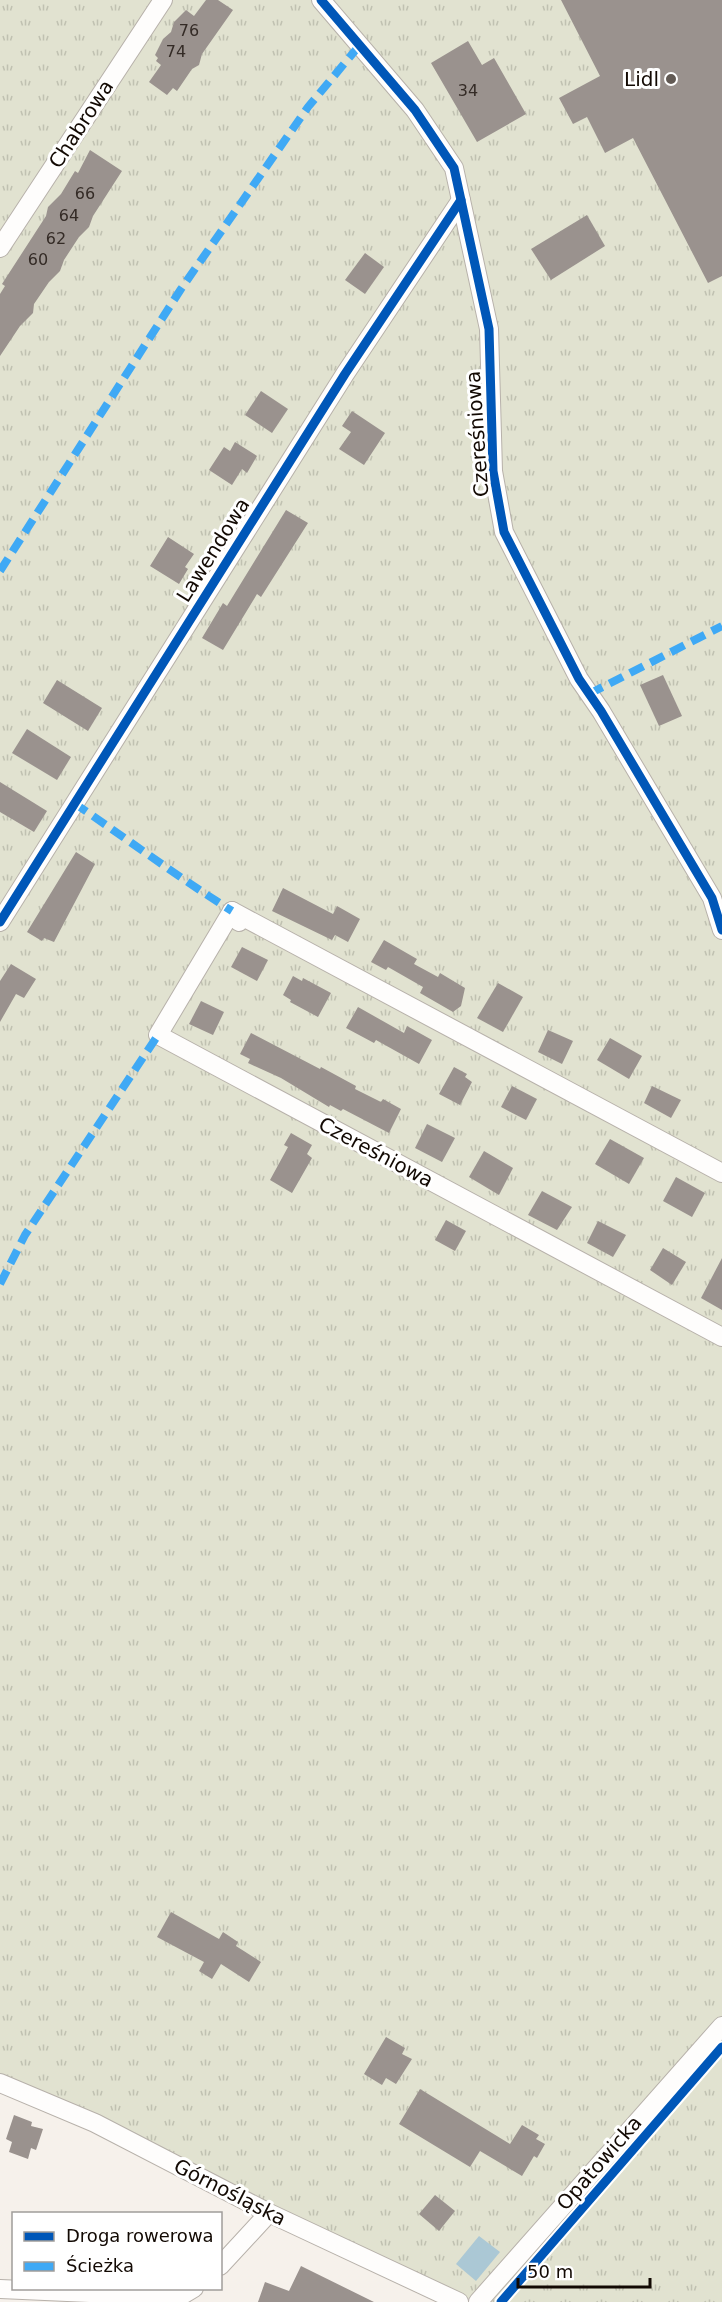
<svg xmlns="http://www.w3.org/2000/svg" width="722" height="2302" font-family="'DejaVu Sans',sans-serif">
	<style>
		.park { fill: url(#park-tufts) }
		.water { fill: #abc8d5 }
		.building { fill: #9a928e }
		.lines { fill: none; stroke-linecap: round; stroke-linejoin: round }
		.minor-casing { stroke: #b7b1aa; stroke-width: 20 }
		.minor { stroke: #fefdfc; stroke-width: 18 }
		.quiet { stroke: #3fa9f5; stroke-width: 8; stroke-dasharray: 15 8; stroke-linecap: butt }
		.cycleway-casing { stroke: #fff; stroke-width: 13 }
		.cycleway { stroke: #0057b8; stroke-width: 9 }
		.poi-dot { fill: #625a54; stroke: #fff; stroke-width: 2 }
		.labels { text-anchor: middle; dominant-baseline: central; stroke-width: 6; stroke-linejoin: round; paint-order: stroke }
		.number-label { font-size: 16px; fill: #342b26 }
		.poi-label { font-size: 20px; fill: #120903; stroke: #fff; text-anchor: end }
		.street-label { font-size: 20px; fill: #120903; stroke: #fff }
	</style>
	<defs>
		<pattern id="park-tufts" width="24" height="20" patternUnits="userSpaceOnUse" patternTransform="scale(1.5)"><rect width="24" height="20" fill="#e1e2d0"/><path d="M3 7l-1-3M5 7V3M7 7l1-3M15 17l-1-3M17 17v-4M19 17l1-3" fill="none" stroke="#c0c1b1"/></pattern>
	</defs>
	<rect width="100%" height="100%" fill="#f6f1eb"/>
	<path class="park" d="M0,0H722V2302H477L256,2211L0,2087Z"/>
	<path class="water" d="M479,2236L500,2252L476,2281L456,2264Z"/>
	<g class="building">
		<path d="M206,0H218L233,10L202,54L199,65L192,69L177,91L173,88L167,95L149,82L161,65L156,61L158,58L155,55L163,39L171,32L174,22L186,10L194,16Z"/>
		<path d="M561,0H722V276L708,283L633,138L605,153L587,117L573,124L559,98L600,76Z"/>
		<path d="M468,41L482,65L494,58L526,114L477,142L431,63Z"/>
		<path d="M90,150L122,171L93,216L89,227L79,237L64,260L60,271L49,282L34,304L33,313L20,326L0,356V294L5,286L2,284L46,216L48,207L61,194L75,171L78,173Z"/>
		<path d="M587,215L605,246L551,280L531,249Z"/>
		<path d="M365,253L384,267L365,294L345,280Z"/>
		<path d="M261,391L288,409L272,433L245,415Z"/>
		<path d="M352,411L385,433L364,465L339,449L351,432L342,426Z"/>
		<path d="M235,442L257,456L247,473L242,469L232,485L209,470L224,447L230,451Z"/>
		<path d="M286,510L308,523L261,597L257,594L223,650L202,638L223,603L227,606Z"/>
		<path d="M168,537L194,554L185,567L188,569L179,584L150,566Z"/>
		<path d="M663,675L682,716L659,726L640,685Z"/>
		<path d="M57,680L102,708L88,731L43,703Z"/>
		<path d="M27,729L71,757L57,780L12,753Z"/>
		<path d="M0,782L47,811L34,832L0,812Z"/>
		<path d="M76,852L95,864L54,942L44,938L42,941L27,932Z"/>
		<path d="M283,888L333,914L337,906L360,919L348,942L335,935L332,940L272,911Z"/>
		<path d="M384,940L417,959L414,964L438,977L440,973L465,988L461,1006L453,1012L420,993L423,987L388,967L386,970L371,962Z"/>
		<path d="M242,947L268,960L257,981L231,967Z"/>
		<path d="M11,964L36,979L24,998L16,994L0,1022V981Z"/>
		<path d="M293,976L302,981L303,978L331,993L318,1017L290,1002L291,1000L283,995Z"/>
		<path d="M498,983L523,997L503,1032L477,1018Z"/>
		<path d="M201,1001L224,1012L213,1035L189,1024Z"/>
		<path d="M358,1007L404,1033L407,1026L432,1040L419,1064L376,1040L374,1043L346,1028Z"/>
		<path d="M548,1030L573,1041L562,1064L538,1052Z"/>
		<path d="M251,1033L320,1069L321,1067L356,1086L355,1089L381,1102L383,1099L401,1109L389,1133L343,1109L341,1111L330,1105L329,1107L281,1078L248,1063L250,1059L240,1054Z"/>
		<path d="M610,1038L642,1056L629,1079L597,1060Z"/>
		<path d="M454,1067L467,1074L465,1077L472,1082L460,1105L439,1094Z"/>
		<path d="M512,1086L537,1099L526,1120L501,1107Z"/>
		<path d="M652,1086L681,1100L671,1118L644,1103Z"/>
		<path d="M427,1124L455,1138L442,1162L415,1148Z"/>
		<path d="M291,1133L312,1145L307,1154L312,1158L292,1193L270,1180L288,1147L284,1145Z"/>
		<path d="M610,1139L644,1158L629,1184L595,1164Z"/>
		<path d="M484,1151L513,1168L499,1195L469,1177Z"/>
		<path d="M676,1177L705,1193L692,1217L663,1201Z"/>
		<path d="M542,1191L572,1207L557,1230L528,1215Z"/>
		<path d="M446,1220L466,1231L455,1251L435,1240Z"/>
		<path d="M598,1221L626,1235L613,1257L587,1243Z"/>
		<path d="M663,1248L686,1262L672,1285L650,1270Z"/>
		<path d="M722,1258V1310L701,1298Z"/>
		<path d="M171,1912L219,1939L223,1932L238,1942L236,1946L261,1962L249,1982L221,1964L212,1979L199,1971L204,1962L157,1937Z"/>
		<path d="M386,2037L405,2048L402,2054L412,2059L396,2084L386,2078L382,2085L364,2074Z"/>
		<path d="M420,2089L510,2144L522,2125L539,2135L536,2139L545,2144L537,2158L534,2156L522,2176L480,2151L470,2167L399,2124Z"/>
		<path d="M14,2115L32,2122L31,2126L43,2129L36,2150L31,2148L28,2159L9,2152L12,2142L6,2139Z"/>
		<path d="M435,2195L455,2211L439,2231L419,2214Z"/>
		<path d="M301,2266L374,2302H258L265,2282L289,2291Z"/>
	</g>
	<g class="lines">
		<defs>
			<g id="minor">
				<path d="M321,0L415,110L454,168L489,329L493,471L504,532L579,679L601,711L712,898L722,930"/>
				<path d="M0,248L163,0"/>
				<path d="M232,911L722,1173"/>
				<path d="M0,922L345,374L461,200"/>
				<path d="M239,922L232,911L158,1035L722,1337"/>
				<path d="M0,2083L95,2123L269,2213L459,2302"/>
				<path d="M220,2266L269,2213"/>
				<path d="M0,2289L179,2297L194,2288"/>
				<path d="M478,2302L722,2026"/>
			</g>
		</defs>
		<use href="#minor" class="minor-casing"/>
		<use href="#minor" class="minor"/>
		<g class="quiet">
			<path d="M0,571L181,289L308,107L359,46"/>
			<path d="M589,694L722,626"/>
			<path d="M74,803C127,839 178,877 232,911"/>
			<path d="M0,1284L25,1235L158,1035"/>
		</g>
		<defs>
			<g id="cycleway">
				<path d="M321,0L415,110L454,168L489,329L493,471L504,532L579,679L601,711L712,898L722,930"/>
				<path d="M0,922L345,374L461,200"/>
				<path d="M501,2302L722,2047"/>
			</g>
		</defs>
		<use href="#cycleway" class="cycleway-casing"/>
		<use href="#cycleway" class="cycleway"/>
	</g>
	<circle class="poi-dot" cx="671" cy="79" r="6"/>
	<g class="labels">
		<g class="number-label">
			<text x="189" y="30">76</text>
			<text x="176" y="51">74</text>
			<text x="468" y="90">34</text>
			<text x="85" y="193">66</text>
			<text x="69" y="215">64</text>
			<text x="56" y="238">62</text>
			<text x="38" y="259">60</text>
		</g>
		<g class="poi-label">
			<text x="659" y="79">Lidl</text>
		</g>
		<g class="street-label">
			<text transform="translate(81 124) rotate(-57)">Chabrowa</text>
			<text transform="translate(477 434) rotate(-94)">Czereśniowa</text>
			<text transform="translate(213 550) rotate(-58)">Lawendowa</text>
			<text transform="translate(376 1152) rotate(28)">Czereśniowa</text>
			<text transform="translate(599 2163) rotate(-49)">Opatowicka</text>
			<text transform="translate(230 2192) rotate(27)">Górnośląska</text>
		</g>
	</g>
	<rect x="12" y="2212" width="210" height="78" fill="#ffffff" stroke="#a09d9a" stroke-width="1.5"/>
	<rect x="24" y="2232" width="30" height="9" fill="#0057b8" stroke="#a09d9a" stroke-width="1.5"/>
	<text x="66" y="2242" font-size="18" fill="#120903">Droga rowerowa</text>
	<rect x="24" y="2262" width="30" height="9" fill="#3fa9f5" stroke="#a09d9a" stroke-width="1.5"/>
	<text x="66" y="2272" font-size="18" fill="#120903">Ścieżka</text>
	<path d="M518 2278v9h132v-9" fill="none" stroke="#120903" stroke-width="3"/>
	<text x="527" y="2278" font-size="18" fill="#120903" stroke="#ffffff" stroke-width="4.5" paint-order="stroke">50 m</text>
</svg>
